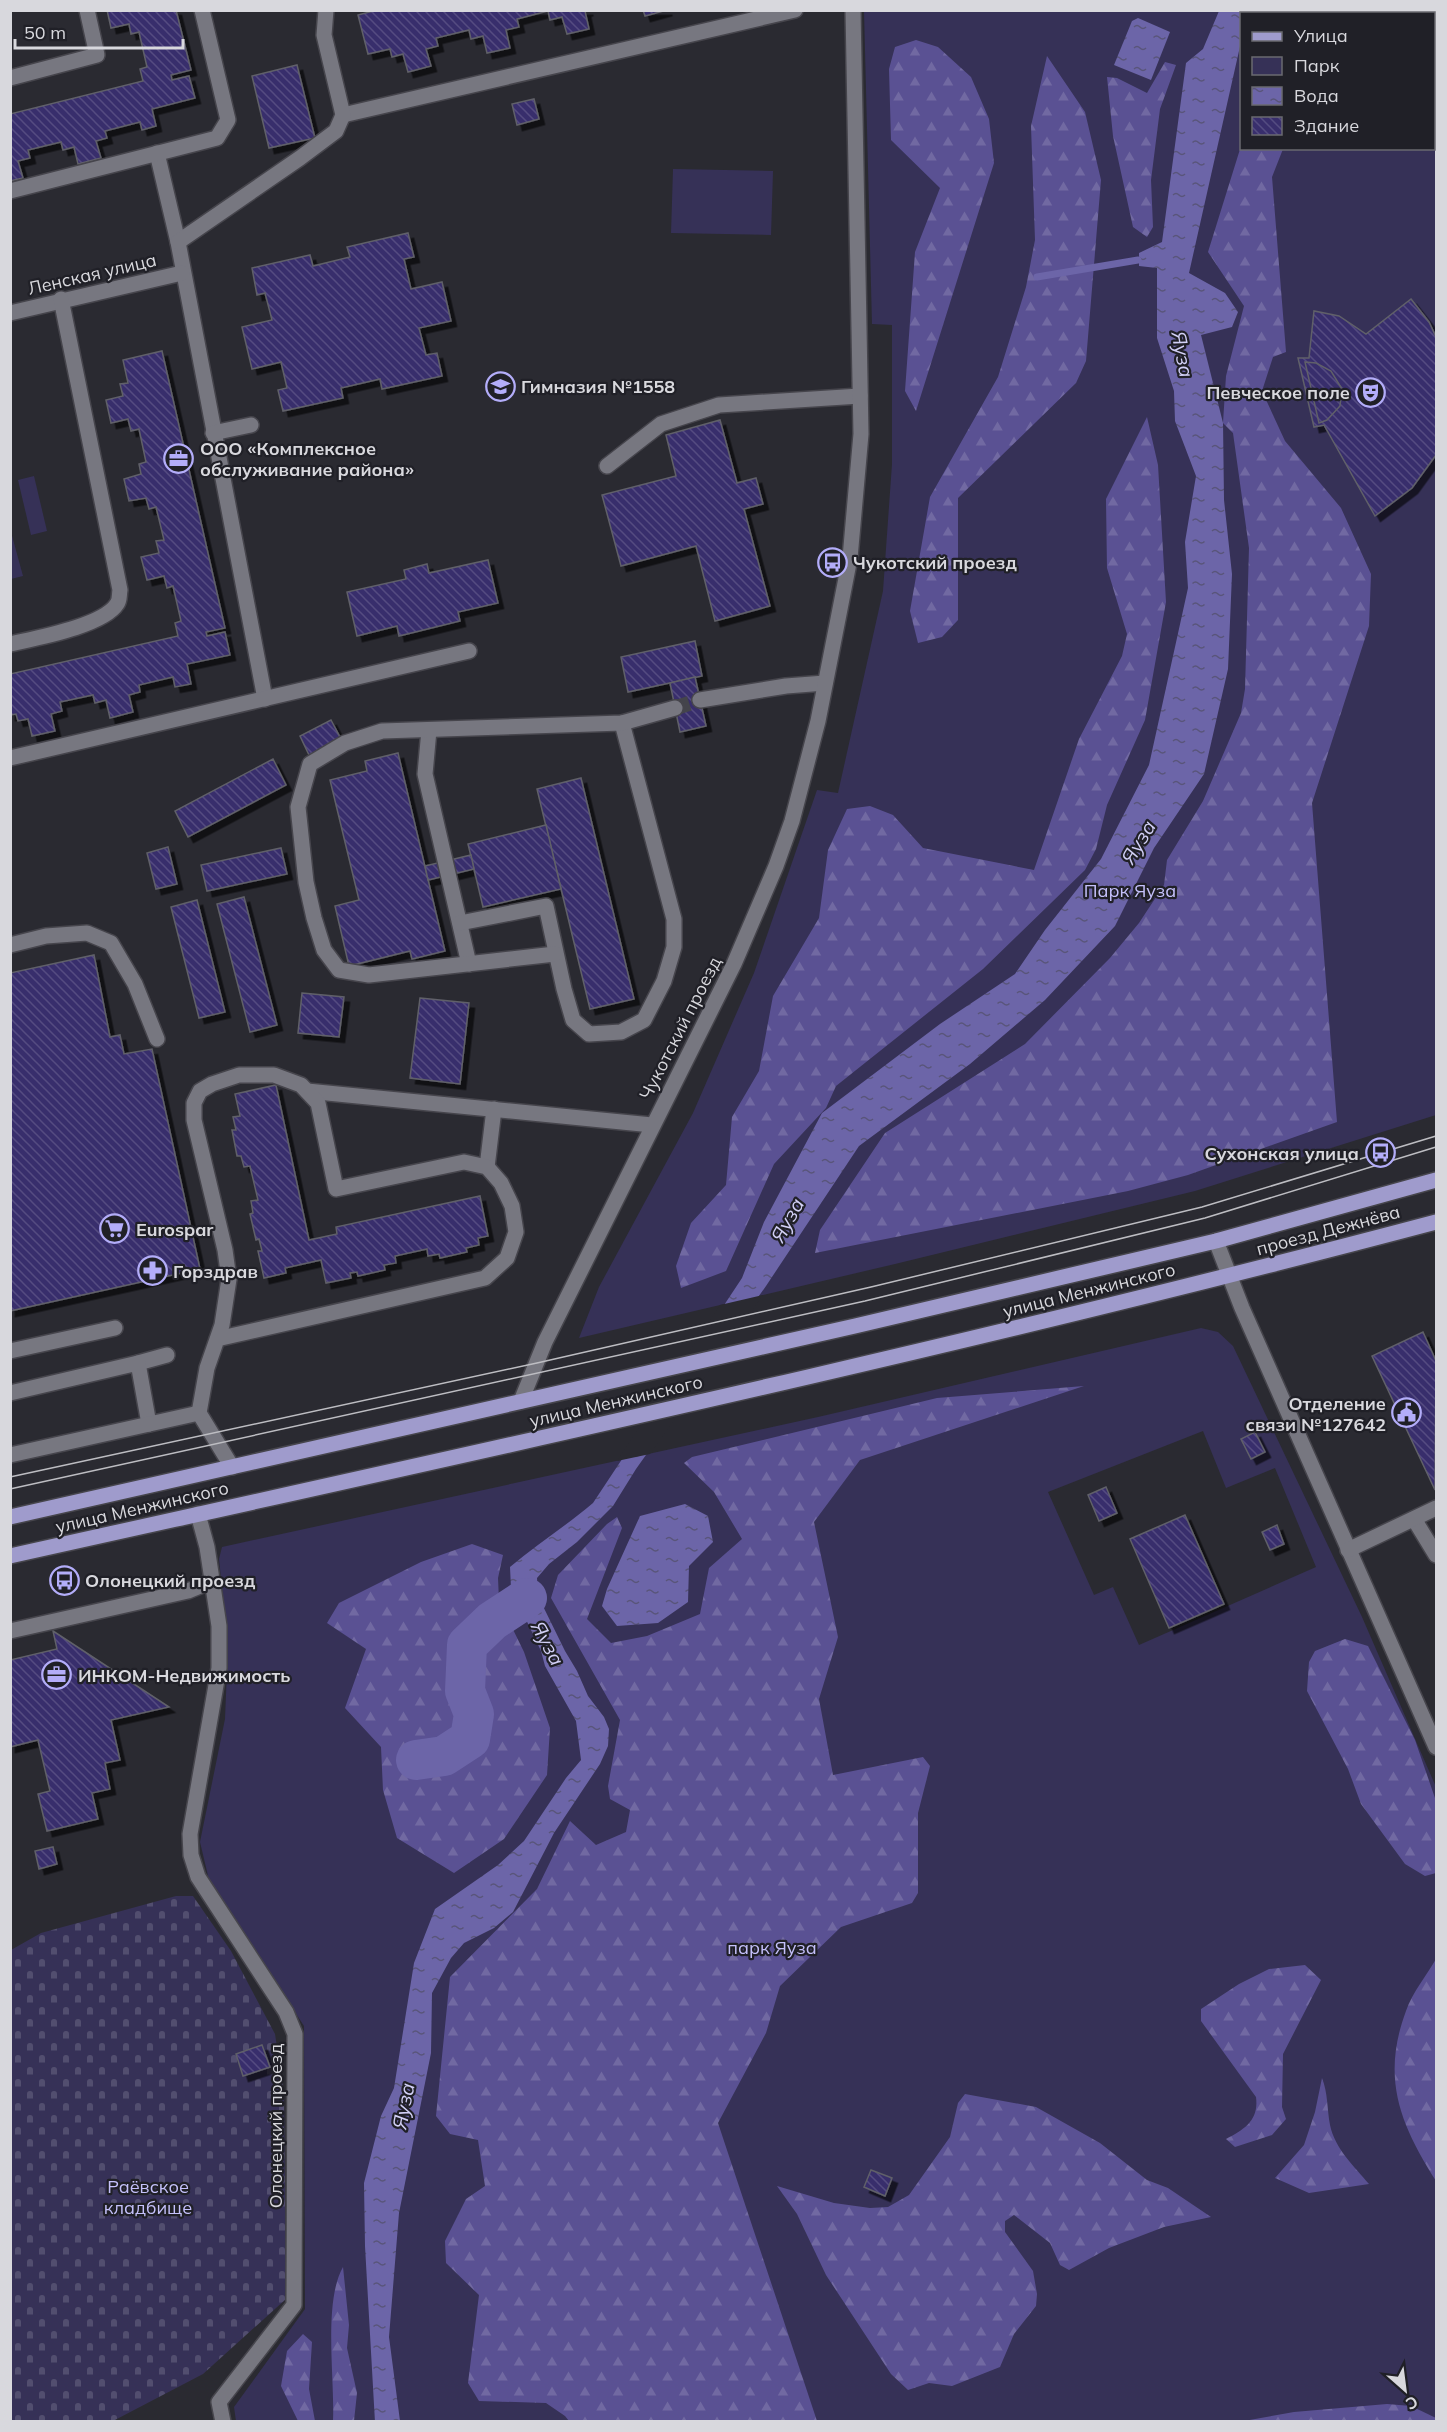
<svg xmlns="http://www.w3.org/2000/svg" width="1447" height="2432" font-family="Mulish,sans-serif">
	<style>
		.green { fill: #363157; fill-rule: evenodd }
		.forest { fill: url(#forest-firs) }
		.cemetery { fill: url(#cemetery-stones) }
		.water { fill: url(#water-ripples) }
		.pier { fill: #2a2a31 }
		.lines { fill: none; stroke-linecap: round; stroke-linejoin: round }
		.stream { stroke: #6c65a8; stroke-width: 7 }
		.river { stroke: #6c65a8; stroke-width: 40 }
		.building { fill: url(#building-back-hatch); stroke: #606069; stroke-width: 1.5; filter: url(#shadow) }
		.minor-tunnel { stroke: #44444b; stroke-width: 15; stroke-dasharray: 15 8; stroke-linecap: butt }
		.minor-casing { stroke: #46454c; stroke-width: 18 }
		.major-casing { stroke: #46454c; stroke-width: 18 }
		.minor { stroke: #777780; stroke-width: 15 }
		.major { stroke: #9f9bcc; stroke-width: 15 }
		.tram { stroke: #bdbdc2; stroke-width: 1.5 }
		.labels { text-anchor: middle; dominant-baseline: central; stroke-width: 4.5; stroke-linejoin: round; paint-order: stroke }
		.street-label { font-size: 18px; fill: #d8d8dd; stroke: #202027 }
		.poi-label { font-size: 18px; font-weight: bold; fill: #d8d8dd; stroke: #202027; text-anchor: start }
		.park-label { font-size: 18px; fill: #c5c1fb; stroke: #202027 }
		.water-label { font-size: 20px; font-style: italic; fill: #d2d0f6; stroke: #202027 }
	</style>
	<defs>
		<pattern id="forest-firs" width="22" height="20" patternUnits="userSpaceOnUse" patternTransform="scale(1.5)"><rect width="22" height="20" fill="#5a5193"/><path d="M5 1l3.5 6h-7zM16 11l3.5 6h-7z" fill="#7169a2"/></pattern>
		<pattern id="cemetery-stones" width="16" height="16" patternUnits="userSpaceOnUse" patternTransform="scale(1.5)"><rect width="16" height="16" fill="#363157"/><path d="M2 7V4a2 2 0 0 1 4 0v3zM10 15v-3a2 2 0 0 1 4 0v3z" fill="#524e6f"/></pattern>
		<pattern id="water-ripples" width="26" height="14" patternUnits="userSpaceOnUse" patternTransform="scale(1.5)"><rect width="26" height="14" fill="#6c65a8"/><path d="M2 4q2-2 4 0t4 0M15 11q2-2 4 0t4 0" fill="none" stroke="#59557a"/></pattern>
		<pattern id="building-back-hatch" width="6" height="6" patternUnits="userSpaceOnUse" patternTransform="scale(1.5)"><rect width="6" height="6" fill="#382e6c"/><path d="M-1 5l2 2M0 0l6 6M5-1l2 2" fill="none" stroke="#544c81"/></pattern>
		<filter id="shadow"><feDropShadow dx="5.5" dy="5.5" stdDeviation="0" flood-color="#0009"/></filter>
	</defs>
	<rect width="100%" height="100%" fill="#2a2a31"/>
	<g class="green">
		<path d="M864,11H1436V1115L1195,1191L895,1264L579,1338L599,1287L693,1113L754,973L817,790L838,793L883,591L892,464V325L872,324ZM1242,14H1434V148H1242Z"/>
		<path d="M673,169L773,171L771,235L671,233Z"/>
		<path d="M34,476L47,531L31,535L18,480Z"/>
		<path d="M11,532L23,576L11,579L10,532Z"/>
		<path d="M1201,1328L1218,1332L1233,1346L1362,1617L1436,1787V2421H236L234,2407L305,2309L304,2026L209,1880L200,1842L225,1719L228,1646L219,1559L222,1547L818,1417ZM1203,1431L1226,1488L1275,1468L1316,1567L1139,1645L1113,1587L1094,1595L1048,1492Z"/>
	</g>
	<g class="forest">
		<path d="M1272,11L1404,10V11L1403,14L1270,13Z"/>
		<path d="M916,40L938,47L971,77L989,119L994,163L916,411L905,391L915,252L940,188L891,140L889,69L895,47Z"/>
		<path d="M1047,56L1085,112L1101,180L1086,361L1076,383L958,498V620L942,637L918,643L910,611L930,497L998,377L1026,287L1035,240L1031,126Z"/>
		<path d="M1165,62L1176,65L1160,109L1151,180L1153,227L1147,237L1133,227L1113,136L1107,77L1117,78L1147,93Z"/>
		<path d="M1241,146L1242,148L1283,149L1272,177L1286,352L1273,357L1262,391L1285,441L1341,508L1371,574L1369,626L1312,803L1337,1122L1188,1175L1128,1191L815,1253L820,1230L885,1133L1025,1044L1110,958L1139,923L1164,885L1167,860L1203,801L1241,713L1245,689L1249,548L1233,433L1223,423L1226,376L1244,306L1208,252Z"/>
		<path d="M1147,417L1158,465L1166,602L1145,720L1107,805L1096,849L1085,870L983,969L836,1086L826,1108L774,1164L726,1271L681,1288L676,1266L691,1223L726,1185L732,1117L759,1071L773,996L819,918L828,850L847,809L870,806L893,815L923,848L1034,870L1079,739L1122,656L1127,634L1107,568L1106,499Z"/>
		<path d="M1084,1386L860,1460L814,1522L838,1637L819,1699L833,1775L923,1757L930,1766L918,1813V1893L912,1903L841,1927L780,1986L766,2033L718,2123L817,2421H569L565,2416L546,2403L479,2401L468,2383L479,2295L446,2263L445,2241L466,2199L485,2186L478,2140L450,2134L436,2116L450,1977L537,1889L570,1821L596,1845L626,1832L630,1810L610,1799L608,1786L620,1720L551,1598L558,1575L607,1524L617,1517L622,1528L587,1619L611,1643L647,1636L700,1614L709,1568L742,1539L714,1492L684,1463L692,1457L937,1398Z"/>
		<path d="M472,1544L503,1555L498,1578L499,1601L524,1652L550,1728L547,1775L504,1839L454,1873L397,1838L383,1790L381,1747L345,1708L366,1649L327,1623L339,1603L421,1562Z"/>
		<path d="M1345,1639L1368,1646L1415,1740L1436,1801V1873L1425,1876L1405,1864L1361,1804L1348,1769L1307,1691L1309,1662L1315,1651Z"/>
		<path d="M1436,1959V2181C1400,2124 1381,2078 1406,2011C1412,1993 1427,1975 1436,1959Z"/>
		<path d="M1305,1965L1321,1980L1283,2054L1282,2107L1286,2119L1272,2135L1235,2147L1226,2139C1245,2129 1259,2120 1256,2097L1201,2021V2009L1239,1984L1269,1969Z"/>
		<path d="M1322,2078C1328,2093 1327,2109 1330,2125C1335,2149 1354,2166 1369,2184L1309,2193L1275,2178L1304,2145L1315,2112Z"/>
		<path d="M965,2094L1036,2107L1100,2143L1147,2180L1168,2188L1211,2217L1164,2227L1109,2248L1069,2270L1060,2265L1050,2243L1014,2215L1005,2221V2232L1033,2271L1037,2294L1036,2306L1014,2334L1000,2367L952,2386L929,2383L908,2390L891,2374L826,2275L797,2214L777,2186L834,2203L870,2208L888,2207L909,2195L950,2137L958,2103Z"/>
		<path d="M343,2267L349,2325L347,2348L357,2393L354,2421H333C335,2380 323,2302 343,2267Z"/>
		<path d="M303,2334L312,2342L309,2389L315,2421H298L281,2386L287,2351Z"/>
		<path d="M1387,2404L1411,2406L1436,2418V2421H1244L1294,2412Z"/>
	</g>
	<path class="cemetery" d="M176,1896H193L231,1951L275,2034L284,2094L286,2299L203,2374L113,2421L11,2422V1950L41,1933Z"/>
	<g class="water">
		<path d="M1219,11H1261L1259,13L1242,14L1241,42L1189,273L1225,293L1238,312L1232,327L1201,335L1223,423L1224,500L1232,574L1228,669L1204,774L1154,848L1115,926L1045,1000L970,1064L859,1146L766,1286L636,1469L613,1506L577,1542L549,1564L537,1578L538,1596L565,1651L577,1671L588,1696L604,1717L609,1729L608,1746L600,1764L554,1833L513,1912L494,1928L464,1943L451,1958L432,1993L431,2053L399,2213L389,2337L400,2421L375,2422L365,2246L364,2183L381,2116L394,2088L414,1963L435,1909L498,1865L524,1841L566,1778L581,1760L576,1721L545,1666L541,1651L511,1588L510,1567C537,1544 566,1526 593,1503L742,1278L764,1222L822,1113L940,1024L1015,974L1045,930L1101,859L1149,765L1188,588L1185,542L1196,476L1175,421L1174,391L1157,338V268L1139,266V253L1162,242L1186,63L1203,49Z"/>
		<path d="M1138,18L1170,32L1151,80L1114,65L1132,21Z"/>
		<path d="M685,1504L708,1516L713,1542L689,1566L688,1602L658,1623L617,1626L602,1606L607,1589L640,1516Z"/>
	</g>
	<path class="pier" d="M763,1295L650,1454L617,1461L720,1305Z"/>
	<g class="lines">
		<path class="stream" d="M1037,277L1138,260"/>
		<path class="river" d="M416,1760L444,1756L470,1739L474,1714L465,1691L467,1645L492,1621L527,1598"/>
	</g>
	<g class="building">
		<path d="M107,10H176L191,70L171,75L172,80L189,76L195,98L152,109L156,126L142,130L140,122L105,131L107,138L96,141L101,158L78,164L74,147L63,150L61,142L28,150L30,158L18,161L23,178L10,181V114L143,81L140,69L147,67L139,32L131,34L129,24L111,28Z"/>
		<path d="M377,10H588L585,11L589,29L567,34L562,17L550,20L548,11L517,19L519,27L506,30L510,48L487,53L483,36L471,39L469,30L436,38L438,46L426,49L431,66L408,72L403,54L392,57L390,49L368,54L358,15Z"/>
		<path d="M643,10H667L645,16Z"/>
		<path d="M297,65L315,138L269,148L252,76Z"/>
		<path d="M534,99L539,119L517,125L512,104Z"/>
		<path d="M408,233L414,257L404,259L411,289L442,282L451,321L419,328L426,355L437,353L442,376L382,389L380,379L341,388L343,398L283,411L278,390L287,388L281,362L252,369L242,327L272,320L265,293L257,295L252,268L310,255L313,266L350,257L347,247Z"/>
		<path d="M1411,299L1429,322L1436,337V455L1412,488L1375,516L1324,425L1314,427L1298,358H1309L1314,311L1339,316L1366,334Z"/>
		<path d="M162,351L225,628L206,632L207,636L225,632L230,655L187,664L191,684L175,687L173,677L139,685L140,692L129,695L133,712L110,718L106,700L95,703L93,695L60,702L62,711L51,714L55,731L32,736L28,719L18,721L16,714L10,715V674L178,636L175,623L181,621L173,586L167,588L164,576L147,580L141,557L159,553L156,541L164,540L156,507L149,509L146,498L129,501L124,479L141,474L139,464L146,462L139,429L131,431L128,419L111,423L106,400L123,396L120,384L128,383L123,360Z"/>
		<path d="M1305,362L1316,363L1331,371L1342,389L1340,406L1327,420L1319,423Z"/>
		<path d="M720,420L737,483L756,478L763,504L744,509L770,606L715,621L696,546L621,566L602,495L676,476L666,435Z"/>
		<path d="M488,560L498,603L458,612L460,621L399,636L397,626L357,636L347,592L406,579L404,570L427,564L429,573Z"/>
		<path d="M695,641L702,676L628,692L621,657Z"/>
		<path d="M695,677L706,726L680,732L670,683Z"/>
		<path d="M331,720L341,739L309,755L300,736Z"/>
		<path d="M398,753L445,951L412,959L410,951L349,966L335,906L359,900L330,780L367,771L365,761Z"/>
		<path d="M273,759L286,785L188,837L175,811Z"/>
		<path d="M581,778L634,999L590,1009L537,789Z"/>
		<path d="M546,825L561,889L483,907L468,844Z"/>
		<path d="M168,847L177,884L156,889L147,853Z"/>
		<path d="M281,848L287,874L207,891L201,865Z"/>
		<path d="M471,855L474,869L428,880L425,866Z"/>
		<path d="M244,897L277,1025L250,1032L217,904Z"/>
		<path d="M197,900L225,1012L199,1018L171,907Z"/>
		<path d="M94,955L110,1037L120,1035L124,1054L152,1049L200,1269L10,1311V973Z"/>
		<path d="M302,993L344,997L339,1037L298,1033Z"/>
		<path d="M420,998L469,1003L460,1084L410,1078Z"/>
		<path d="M276,1085L309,1240L337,1234L336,1227L480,1196L488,1236L478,1238L479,1245L466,1248L467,1252L440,1258L439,1254L428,1256L427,1249L395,1256L396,1263L384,1265L385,1270L358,1276L357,1272L350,1273L351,1278L326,1283L321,1260L285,1268L286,1273L264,1278L258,1251H262L259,1239L256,1240L250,1214L253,1213L251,1201L258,1200L250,1166L244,1167L241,1156H237L232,1130H236L233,1117L240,1116L235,1094Z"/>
		<path d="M1423,1332L1436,1361L1435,1490L1372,1356Z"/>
		<path d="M1255,1432L1265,1452L1251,1459L1241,1439Z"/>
		<path d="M1106,1487L1117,1513L1099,1521L1088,1495Z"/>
		<path d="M1185,1515L1224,1604L1169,1628L1130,1539Z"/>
		<path d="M1277,1525L1284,1544L1270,1550L1262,1532Z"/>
		<path d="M53,1631L169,1707L111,1720L120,1760L105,1763L110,1789L92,1793L98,1819L47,1831L38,1794L50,1791L38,1740L10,1747V1660L57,1649Z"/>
		<path d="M53,1847L57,1864L39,1869L35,1851Z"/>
		<path d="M262,2045L270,2067L243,2076L236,2054Z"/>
		<path d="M871,2170L892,2178L885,2196L864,2187Z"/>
	</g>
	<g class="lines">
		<path class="minor-tunnel" d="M675,708L700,700"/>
		<defs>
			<g id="minor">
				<path d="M10,78L97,55L87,10"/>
				<path d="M343,115L795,10"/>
				<path d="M157,153L178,242L265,699"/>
				<path d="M10,191L217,138L228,120L202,10"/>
				<path d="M178,242L300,158L336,131L343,115L324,35L326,10"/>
				<path d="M10,313L182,273"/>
				<path d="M213,433L251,425"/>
				<path d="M607,466L661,424L719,405L860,396"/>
				<path d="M10,644C36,638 103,626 117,604C120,600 119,595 120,590L61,299"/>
				<path d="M700,700L786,686L825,683"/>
				<path d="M429,730L425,774L469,964"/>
				<path d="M10,758L469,651"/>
				<path d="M460,923L546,906L564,989L573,1020L589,1034L621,1032L644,1020L664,981L674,947V919L622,723"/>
				<path d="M10,945L46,936L87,933L111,943L135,984L157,1039"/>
				<path d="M555,954L369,975L339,970L324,950L314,918L306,882L298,807L310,764L345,743L382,731L622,723L675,708"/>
				<path d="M307,1091L652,1125"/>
				<path d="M487,1167L494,1109"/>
				<path d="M1216,1241L1242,1308L1436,1747"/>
				<path d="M217,1339L485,1278L507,1258L516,1232L512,1206L501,1183L487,1167L464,1162L336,1189L318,1103L301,1085L274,1075H239L212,1084L200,1091L194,1103V1120L225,1250L229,1279L222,1325L207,1368L199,1413L232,1467"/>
				<path d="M10,1351L115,1328"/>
				<path d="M138,1363L167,1355"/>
				<path d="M10,1393L138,1363L149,1424"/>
				<path d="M521,1401L545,1342L734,964L776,866L792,821L818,721L850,558L861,434L853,10"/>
				<path d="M10,1455L199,1413"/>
				<path d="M198,1514L207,1547L219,1626V1668L190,1834L191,1855L198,1877L286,2012L295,2034L294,2305L219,2402L223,2422"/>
				<path d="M1414,1519L1436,1555"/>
				<path d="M1348,1550L1436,1508"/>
				<path d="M10,1631L188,1591L212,1581"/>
			</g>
			<g id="major">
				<path d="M10,1517L855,1326L1216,1241L1436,1180"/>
				<path d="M10,1556C487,1450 964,1347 1436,1222"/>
			</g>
		</defs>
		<use href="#minor" class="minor-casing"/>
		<use href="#major" class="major-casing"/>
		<use href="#minor" class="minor"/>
		<use href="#major" class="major"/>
		<g class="tram">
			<path d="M10,1477L537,1363L871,1287L1202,1207L1436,1136"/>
			<path d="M10,1489L865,1301L1205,1218L1436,1147"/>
		</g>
	</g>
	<defs>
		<symbol id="school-ring" viewBox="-11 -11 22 22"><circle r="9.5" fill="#202027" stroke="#b3adf9" stroke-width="1.5"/><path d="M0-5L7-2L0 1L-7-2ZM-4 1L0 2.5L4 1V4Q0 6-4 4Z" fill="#b3adf9"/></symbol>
		<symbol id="theatre-ring" viewBox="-11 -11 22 22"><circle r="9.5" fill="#202027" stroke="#b3adf9" stroke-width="1.5"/><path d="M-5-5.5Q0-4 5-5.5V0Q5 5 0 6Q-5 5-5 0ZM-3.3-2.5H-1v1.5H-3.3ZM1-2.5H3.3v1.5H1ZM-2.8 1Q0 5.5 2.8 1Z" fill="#b3adf9"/></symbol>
		<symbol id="office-ring" viewBox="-11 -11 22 22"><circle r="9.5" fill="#202027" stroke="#b3adf9" stroke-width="1.5"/><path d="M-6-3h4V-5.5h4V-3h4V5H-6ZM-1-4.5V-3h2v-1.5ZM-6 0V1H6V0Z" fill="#b3adf9"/></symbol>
		<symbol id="bus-ring" viewBox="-11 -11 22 22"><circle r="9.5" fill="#202027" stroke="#b3adf9" stroke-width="1.5"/><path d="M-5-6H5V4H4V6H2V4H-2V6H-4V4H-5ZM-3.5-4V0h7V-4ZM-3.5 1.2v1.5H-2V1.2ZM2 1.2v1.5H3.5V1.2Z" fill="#b3adf9"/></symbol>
		<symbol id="supermarket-ring" viewBox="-11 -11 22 22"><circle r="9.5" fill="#202027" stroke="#b3adf9" stroke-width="1.5"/><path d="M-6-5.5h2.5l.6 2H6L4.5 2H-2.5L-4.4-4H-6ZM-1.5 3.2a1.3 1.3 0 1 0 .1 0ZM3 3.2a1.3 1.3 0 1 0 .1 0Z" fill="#b3adf9"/></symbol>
		<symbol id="pharmacy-ring" viewBox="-11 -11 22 22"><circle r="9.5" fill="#202027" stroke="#b3adf9" stroke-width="1.5"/><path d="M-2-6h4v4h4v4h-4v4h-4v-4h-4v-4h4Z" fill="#b3adf9"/></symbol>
		<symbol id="civic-ring" viewBox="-11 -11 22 22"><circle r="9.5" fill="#202027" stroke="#b3adf9" stroke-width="1.5"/><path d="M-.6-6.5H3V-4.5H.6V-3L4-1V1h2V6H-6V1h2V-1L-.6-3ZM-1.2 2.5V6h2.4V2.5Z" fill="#b3adf9"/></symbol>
	</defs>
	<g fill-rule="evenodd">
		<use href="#school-ring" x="484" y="370" width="33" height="33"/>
		<use href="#theatre-ring" x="1354" y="376" width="33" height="33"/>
		<use href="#office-ring" x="162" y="442" width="33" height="33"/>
		<use href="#bus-ring" x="816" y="546" width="33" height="33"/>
		<use href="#bus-ring" x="1364" y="1136" width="33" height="33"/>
		<use href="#supermarket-ring" x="98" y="1212" width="33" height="33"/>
		<use href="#pharmacy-ring" x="136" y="1254" width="33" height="33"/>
		<use href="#civic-ring" x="1390" y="1396" width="33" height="33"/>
		<use href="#bus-ring" x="48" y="1564" width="33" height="33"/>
		<use href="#office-ring" x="40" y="1658" width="33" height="33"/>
	</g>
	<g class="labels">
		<g class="street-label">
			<text transform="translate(92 274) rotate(-13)">Ленская улица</text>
			<text transform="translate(680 1028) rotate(-63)">Чукотский проезд</text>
			<text transform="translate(1328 1230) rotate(-15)">проезд Дежнёва</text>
			<text transform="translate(1089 1290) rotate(-14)">улица Менжинского</text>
			<text transform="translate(616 1401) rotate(-13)">улица Менжинского</text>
			<text transform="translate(142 1507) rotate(-13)">улица Менжинского</text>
			<text transform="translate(275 2126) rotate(-90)">Олонецкий проезд</text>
		</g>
		<g class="poi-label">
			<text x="521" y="386">Гимназия №1558</text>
			<text x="1350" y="392" text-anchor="end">Певческое поле</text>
			<text x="200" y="448">ООО «Комплексное<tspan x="200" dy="21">обслуживание района»</tspan></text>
			<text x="853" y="562">Чукотский проезд</text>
			<text x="1359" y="1153" text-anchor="end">Сухонская улица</text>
			<text x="136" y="1229">Eurospar</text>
			<text x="173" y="1271">Горздрав</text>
			<text x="1386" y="1403" text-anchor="end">Отделение<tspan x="1386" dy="21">связи №127642</tspan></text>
			<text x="85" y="1580">Олонецкий проезд</text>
			<text x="78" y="1675">ИНКОМ-Недвижимость</text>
		</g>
		<g class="park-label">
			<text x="1130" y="890">Парк Яуза</text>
			<text x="772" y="1947">парк Яуза</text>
			<text x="148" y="2186">Раёвское<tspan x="148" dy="21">кладбище</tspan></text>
		</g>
		<g class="water-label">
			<text transform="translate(1183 354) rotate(79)">Яуза</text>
			<text transform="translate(1138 842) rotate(-59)">Яуза</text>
			<text transform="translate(787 1220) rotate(-61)">Яуза</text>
			<text transform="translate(548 1643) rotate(62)">Яуза</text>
			<text transform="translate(403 2106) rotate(-79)">Яуза</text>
		</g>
	</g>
	<rect width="1447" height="2432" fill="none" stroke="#d8d8dd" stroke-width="24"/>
	<rect x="1240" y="12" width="195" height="138" fill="#202027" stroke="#6a6a70" stroke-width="1.5"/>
	<rect x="1252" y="32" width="30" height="9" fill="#9f9bcc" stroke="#6a6a70" stroke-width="1.5"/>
	<text x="1294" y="42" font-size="18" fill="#d8d8dd">Улица</text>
	<rect x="1252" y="57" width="30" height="18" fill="#363157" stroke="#6a6a70" stroke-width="1.5"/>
	<text x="1294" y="72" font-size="18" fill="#d8d8dd">Парк</text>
	<rect x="1252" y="87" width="30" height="18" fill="url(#water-ripples)" stroke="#6a6a70" stroke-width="1.5"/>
	<text x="1294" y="102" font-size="18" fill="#d8d8dd">Вода</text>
	<rect x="1252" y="117" width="30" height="18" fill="url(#building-back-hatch)" stroke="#6a6a70" stroke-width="1.5"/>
	<text x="1294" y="132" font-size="18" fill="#d8d8dd">Здание</text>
	<g transform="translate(1405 2390) rotate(152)" stroke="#202027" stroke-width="4.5" paint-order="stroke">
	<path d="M0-4.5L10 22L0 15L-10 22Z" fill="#d8d8dd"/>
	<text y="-9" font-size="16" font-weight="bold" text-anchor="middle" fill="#d8d8dd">С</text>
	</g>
	<path d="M15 39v9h168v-9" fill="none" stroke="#d8d8dd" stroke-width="3"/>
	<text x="24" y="39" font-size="18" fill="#d8d8dd" stroke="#202027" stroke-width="4.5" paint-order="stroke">50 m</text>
</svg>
